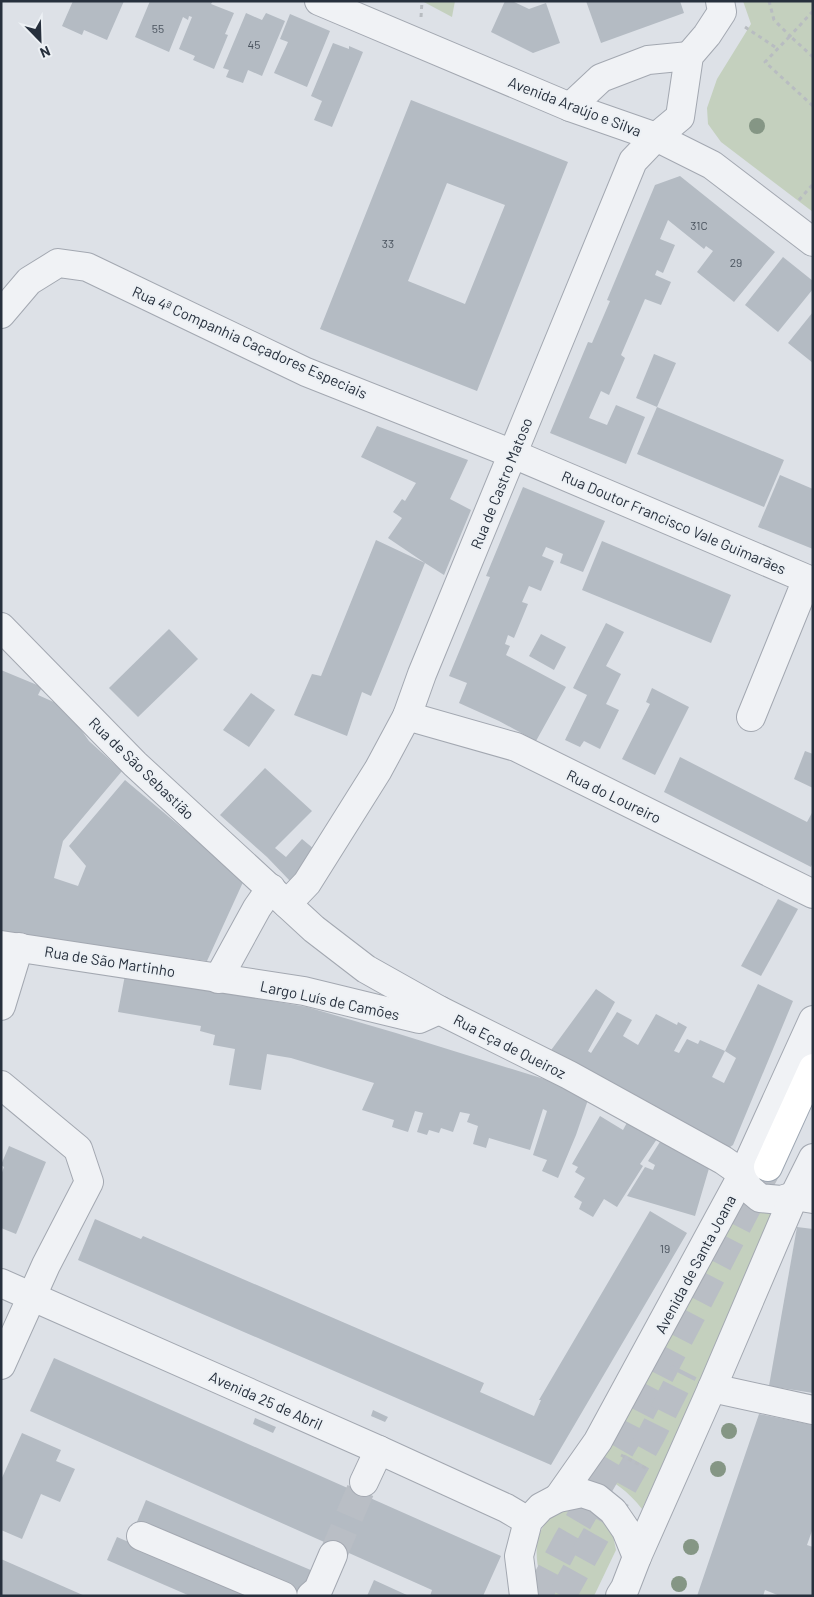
<svg xmlns="http://www.w3.org/2000/svg" width="814" height="1597" font-family="Barlow,sans-serif">
	<style>
		.green { fill: #c4d0be }
		.building { fill: #b4bbc3; fill-rule: evenodd }
		.lines { fill: none; stroke-linecap: round; stroke-linejoin: round }
		.minor-tunnel { stroke: #b9bec5; stroke-width: 28; stroke-dasharray: 28 14; stroke-linecap: butt }
		.major-tunnel { stroke: #b9bec5; stroke-width: 28; stroke-dasharray: 28 14; stroke-linecap: butt }
		.minor-casing { stroke: #a3a8b1; stroke-width: 30 }
		.major-casing { stroke: #9da6b2; stroke-width: 30 }
		.path { stroke: #b8bcc1; stroke-width: 3; stroke-dasharray: 4 4; stroke-linecap: butt }
		.minor { stroke: #f0f2f5; stroke-width: 28 }
		.major { stroke: #fff; stroke-width: 28 }
		.tree { fill: #859685 }
		.labels { text-anchor: middle; dominant-baseline: central; stroke-width: 4; stroke-linejoin: round; paint-order: stroke }
		.number-label { font-size: 12px; fill: #4a535e }
		.street-label { font-size: 15px; fill: #27303d; stroke: #ecf0f4 }
	</style>
	<rect width="100%" height="100%" fill="#dde1e7"/>
	<g class="green">
		<path d="M422,1H455L452,17Z"/>
		<path d="M743,1H813V212L721,142L708,124L707,108L717,79L751,24Z"/>
		<path d="M742,1196L778,1213L642,1509C628,1491 614,1481 594,1472Z"/>
		<path d="M574,1505L589,1509L601,1517L612,1531L616,1550L594,1596H548C535,1569 528,1533 556,1513C561,1509 569,1507 574,1505Z"/>
	</g>
	<g class="building">
		<path d="M73,1H124L107,40L84,30L82,35L62,26Z"/>
		<path d="M150,1H213L211,4L234,13L225,34L228,35L214,69L193,60L195,56L179,49L192,17L189,16L188,20L183,17L169,52L135,37Z"/>
		<path d="M505,1H512L529,9L546,3L560,43L533,53L491,32Z"/>
		<path d="M586,1H680L684,13L601,43Z"/>
		<path d="M246,13L262,20L266,13L285,21L262,76L248,70L243,83L226,77L229,70L223,68Z"/>
		<path d="M290,14L330,31L307,87L274,73L288,42L280,39Z"/>
		<path d="M333,43L349,49V46L363,52L332,127L314,120L322,101L311,96Z"/>
		<path d="M411,100L568,162L477,391L320,329ZM447,183L505,205L465,304L408,281Z"/>
		<path d="M680,176L775,252L734,302L697,272L713,251L706,246L704,249L668,220L660,239L675,245L663,273L657,270L655,275L671,282L661,305L645,299L621,355L625,358L609,395L601,391L589,418L607,425L616,405L645,417L626,464L550,433L588,342L592,343L610,301L607,300L655,185Z"/>
		<path d="M783,257L813,281V289L778,332L745,305Z"/>
		<path d="M813,312V363L788,343Z"/>
		<path d="M654,354L676,363L657,407L636,398Z"/>
		<path d="M657,407L784,460L764,507L637,454Z"/>
		<path d="M377,426L468,460L450,499L471,510L444,575L425,563L371,696L362,692L347,736L294,715L312,674L321,676L376,540L425,563L388,538L402,518L393,512L402,499L405,501L416,483L361,457Z"/>
		<path d="M780,475L813,489V549L758,527Z"/>
		<path d="M523,487L605,521L583,572L560,563L563,554L546,547L542,556L554,561L541,591L529,586L522,602L528,604L514,638L508,635L505,644L510,646L506,655L566,687L536,741L499,721L459,703L467,683L449,676L490,577L486,576Z"/>
		<path d="M602,541L731,595L711,643L582,590Z"/>
		<path d="M606,623L624,632L606,666L621,674L606,704L619,710L600,749L584,741L580,747L565,740L587,695L573,688Z"/>
		<path d="M169,629L198,659L138,717L109,688Z"/>
		<path d="M541,634L566,647L554,670L529,656Z"/>
		<path d="M1,670L42,687L38,695L65,707L89,741L122,771L63,841L54,878L78,886L86,866L69,846L125,780L244,880L207,961L1,934Z"/>
		<path d="M652,688L689,707L655,775L622,759L650,704L646,702Z"/>
		<path d="M251,693L275,710L249,747L223,730Z"/>
		<path d="M805,751L813,754V788L794,779Z"/>
		<path d="M680,757L807,822L813,811V862L811,867L664,792Z"/>
		<path d="M265,768L312,811L275,848L286,857L302,839L314,849L291,882L267,857L220,815Z"/>
		<path d="M778,899L798,909L761,976L741,966Z"/>
		<path d="M125,975L307,1007L396,1033L570,1087L589,1097L576,1135L558,1178L542,1171L547,1160L533,1155L547,1111L543,1109L530,1150L489,1138L486,1148L473,1144L478,1126L467,1122L470,1114L460,1112L453,1132L441,1128L439,1133L429,1130L427,1135L417,1132L423,1113L415,1111L408,1132L392,1127L394,1120L362,1110L374,1083L291,1058L267,1054L261,1090L229,1085L235,1049L213,1045L215,1035L200,1031L201,1026L118,1012Z"/>
		<path d="M758,984L793,1001L733,1145L730,1147L726,1148L549,1053L596,989L615,1002L588,1051L591,1053L617,1012L632,1020L623,1036L638,1045L656,1014L677,1025L678,1022L687,1027L674,1051L679,1053L687,1039L698,1044L700,1040L725,1051L712,1077L724,1083L736,1058L725,1051Z"/>
		<path d="M600,1116L623,1130L629,1119L659,1136L640,1164L643,1166L617,1207L604,1199L593,1217L579,1209L582,1202L574,1197L585,1178L575,1172L578,1167L572,1164Z"/>
		<path d="M663,1137L710,1165L695,1216L627,1196L645,1167L653,1170L655,1165L648,1161Z"/>
		<path d="M9,1146L46,1162L16,1234L1,1228V1175L4,1167L1,1165Z"/>
		<path d="M650,1211L687,1233L551,1465L78,1260L95,1219L141,1239L143,1236L484,1383L480,1392L534,1416L541,1400H539Z"/>
		<path d="M797,1227L813,1229V1393L769,1386Z"/>
		<path d="M54,1358L501,1556L483,1596H430L432,1590L30,1411Z"/>
		<path d="M373,1410L388,1417L385,1422L371,1416Z"/>
		<path d="M759,1414L813,1425V1528L807,1545L813,1547V1596H780L765,1590L763,1596H697Z"/>
		<path d="M255,1418L276,1427L273,1433L253,1424Z"/>
		<path d="M22,1433L61,1450L56,1461L75,1469L60,1502L41,1494L22,1539L1,1530V1480Z"/>
		<path d="M146,1500L313,1571L303,1594L136,1524Z"/>
		<path d="M117,1537L255,1596H190L107,1560Z"/>
		<path d="M1,1559L85,1596H1Z"/>
		<path d="M374,1580L409,1596H367Z"/>
	</g>
	<g class="lines">
		<path class="minor-tunnel" d="M333,1555L364,1482"/>
		<g class="major-tunnel">
			<path d="M538,1596L567,1541L634,1426L768,1167"/>
			<path d="M562,1596L651,1436L684,1371"/>
		</g>
		<defs>
			<g id="minor">
				<path d="M319,1L570,107L656,137L712,165L813,242"/>
				<path d="M570,107L601,78L648,60L689,56"/>
				<path d="M1,314L29,281L58,263L87,267L306,372L513,454L807,579L751,717"/>
				<path d="M1,627L135,764L314,929L366,969L439,1010L569,1075L723,1160L743,1174L748,1188L760,1198L781,1200L794,1196L813,1199"/>
				<path d="M407,716L516,747L813,894"/>
				<path d="M287,904L307,883L378,770L407,716L422,674L633,161L656,137L680,117L689,56L707,35L722,12L720,1"/>
				<path d="M1,945L304,991L419,1019L439,1010"/>
				<path d="M218,979L257,908L271,888"/>
				<path d="M1,1006L19,947"/>
				<path d="M1,1085L78,1149L89,1182L46,1265L1,1365"/>
				<path d="M1,1283L379,1450L506,1508L528,1521"/>
				<path d="M712,1388L813,1410"/>
				<path d="M364,1482L379,1450"/>
				<path d="M558,1498L598,1441L743,1174L813,1020"/>
				<path d="M141,1536L283,1596"/>
				<path d="M311,1596L318,1590L333,1555"/>
				<path d="M524,1596L519,1556L528,1521L541,1507L558,1498L582,1493L597,1498L613,1511L626,1530L637,1557"/>
				<path d="M620,1596L625,1588L637,1557L712,1388L794,1196L813,1158"/>
			</g>
			<path id="major" d="M768,1167L813,1068"/>
		</defs>
		<use href="#minor" class="minor-casing"/>
		<use href="#major" class="major-casing"/>
		<g class="path">
			<path d="M769,1L774,20L790,36L813,11"/>
			<path d="M421,17L422,1"/>
			<path d="M745,27L778,49"/>
			<path d="M813,57L790,36L765,62L813,106"/>
			<path d="M799,200L813,184"/>
			<path d="M621,1455L649,1470"/>
		</g>
		<use href="#minor" class="minor"/>
		<use href="#major" class="major"/>
	</g>
	<g class="tree">
		<circle cx="757" cy="126" r="8"/>
		<circle cx="729" cy="1431" r="8"/>
		<circle cx="718" cy="1469" r="8"/>
		<circle cx="691" cy="1547" r="8"/>
		<circle cx="679" cy="1584" r="8"/>
	</g>
	<g class="labels">
		<g class="number-label">
			<text x="158" y="28">55</text>
			<text x="254" y="44">45</text>
			<text x="699" y="225">31C</text>
			<text x="388" y="243">33</text>
			<text x="736" y="262">29</text>
			<text x="665" y="1248">19</text>
		</g>
		<g class="street-label">
			<text transform="translate(575 106) rotate(21)">Avenida Araújo e Silva</text>
			<text transform="translate(250 342) rotate(24)">Rua 4ª Companhia Caçadores Especiais</text>
			<text transform="translate(501 483) rotate(-68)">Rua de Castro Matoso</text>
			<text transform="translate(674 522) rotate(23)">Rua Doutor Francisco Vale Guimarães</text>
			<text transform="translate(142 768) rotate(44)">Rua de São Sebastião</text>
			<text transform="translate(614 796) rotate(26)">Rua do Loureiro</text>
			<text transform="translate(110 961) rotate(9)">Rua de São Martinho</text>
			<text transform="translate(330 1000) rotate(12)">Largo Luís de Camões</text>
			<text transform="translate(510 1046) rotate(27)">Rua Eça de Queiroz</text>
			<text transform="translate(695 1264) rotate(-62)">Avenida de Santa Joana</text>
			<text transform="translate(266 1400) rotate(24)">Avenida 25 de Abril</text>
		</g>
	</g>
	<rect width="814" height="1597" fill="none" stroke="#27303d" stroke-width="5"/>
	<g transform="translate(40 40) rotate(157)" stroke="#ecf0f4" stroke-width="4" paint-order="stroke">
	<path d="M0-4L9 19L0 12L-9 19Z" fill="#27303d"/>
	<text y="-8" font-size="14" font-weight="bold" text-anchor="middle" fill="#27303d">N</text>
	</g>
</svg>
